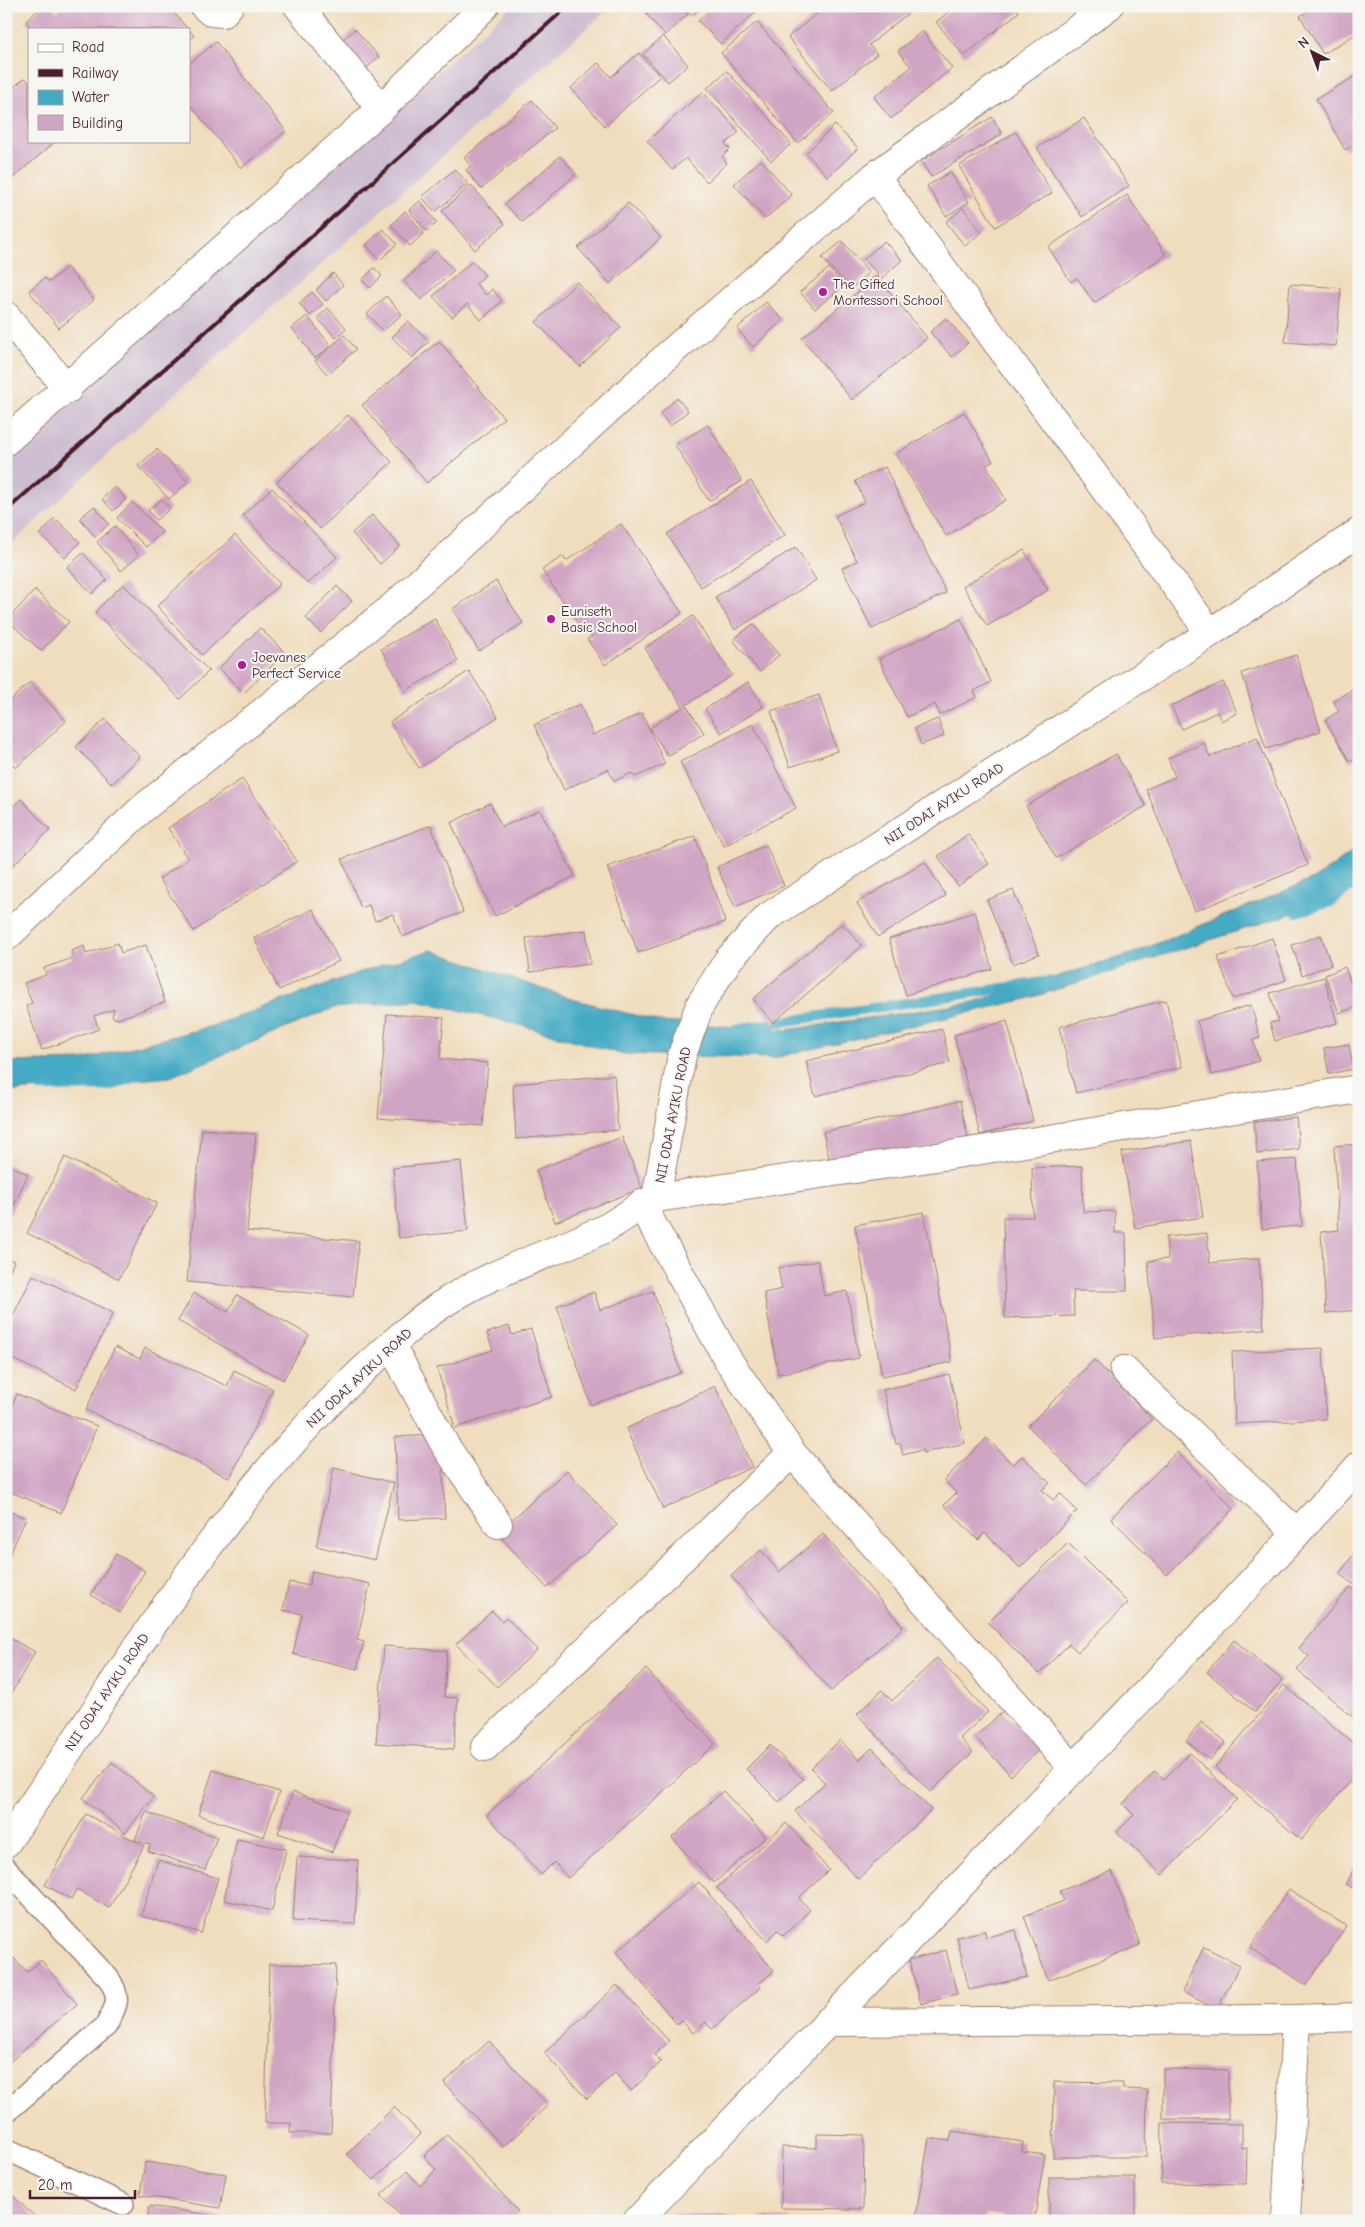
<svg xmlns="http://www.w3.org/2000/svg" width="1365" height="2227" font-family="'Comic Neue',sans-serif">
	<style>
		.industrial { fill: #cebed1 }
		.water { fill: #44aac4; stroke: #476478 }
		.lines { fill: none; stroke-linecap: round; stroke-linejoin: round }
		.stream { stroke: #44aac4; stroke-width: 10 }
		.building { fill: #d0a4c3 }
		.lane-casing { stroke: #9d7e74; stroke-width: 24 }
		.street-casing { stroke: #9d7e74; stroke-width: 30 }
		.secondary-casing { stroke: #9d7e74; stroke-width: 30 }
		.lane { stroke: #fff; stroke-width: 21 }
		.street { stroke: #fff; stroke-width: 28 }
		.secondary { stroke: #fff; stroke-width: 28 }
		.rail { stroke: #4a1f2b; stroke-width: 4 }
		.poi-dot { fill: #b5179e; stroke: #f6f6f2; stroke-width: 2 }
		.labels { text-anchor: middle; dominant-baseline: central; stroke-width: 4; stroke-linejoin: round; paint-order: stroke }
		.poi-label { font-size: 14px; fill: #4a1f2b; stroke: #f6f6f2; text-anchor: start }
		.street-label { font-size: 14px; fill: #4a1f2b; stroke: #f6f6f2 }
	</style>
	<rect width="100%" height="100%" fill="#f6f6f2"/>
	<filter id="ink" filterUnits="userSpaceOnUse"><feTurbulence type="fractalNoise" baseFrequency=".02" numOctaves="2"/><feDisplacementMap in="SourceGraphic" scale="10" xChannelSelector="R" yChannelSelector="G"/><feConvolveMatrix kernelMatrix="1 2 1 2 8 2 1 2 1" color-interpolation-filters="sRGB"/></filter>
	<filter id="wash" filterUnits="userSpaceOnUse"><feTurbulence type="fractalNoise" baseFrequency=".0096" numOctaves="4" result="noise"/><feDisplacementMap in="SourceGraphic" scale="20" xChannelSelector="R" yChannelSelector="G"/><feGaussianBlur stdDeviation="1.12" result="paint"/><feColorMatrix in="noise" values="0 0 0 0 0 0 0 0 0 0 0 0 0 0 0 0 0 1.4 0 .05"/><feComposite in="paint" operator="in"/></filter>
	<g filter="url(#wash)">
		<rect width="100%" height="100%" fill="#f0ddbe"/>
		<path class="industrial" d="M512,6H611L129,435L6,549V463L103,370Z"/>
		<path class="water" d="M1359,847V878L1309,908L1027,999L773,1058L621,1054L517,1024L417,1000L334,1008L170,1077L6,1092V1062L83,1060L212,1026L357,973L431,950L572,999L661,1022L787,1030L970,1003L1134,953L1318,877Z"/>
		<g class="lines">
			<g class="stream">
				<path d="M1297,912L1331,902L1359,880"/>
				<path d="M735,1029L1049,981"/>
				<path d="M40,1087L111,1086L138,1075"/>
			</g>
		</g>
		<g id="blocks">
			<g class="building">
				<path d="M42,6H52L57,12L63,6H168L188,29H32L26,21Z"/>
				<path d="M654,6H681L688,14L665,35L646,14Z"/>
				<path d="M683,6H702L692,16Z"/>
				<path d="M714,6H762L721,44L698,21Z"/>
				<path d="M826,6H917L869,45L877,54L832,91L788,37Z"/>
				<path d="M956,6H1014L1019,12L964,56L936,22Z"/>
				<path d="M1315,6H1359V32L1323,54L1300,16Z"/>
				<path d="M757,22L834,113L798,143L721,53Z"/>
				<path d="M355,29L379,57L362,72L338,44Z"/>
				<path d="M189,30L194,36L189,40Z"/>
				<path d="M922,31L952,68L891,119L874,97L911,67L898,51Z"/>
				<path d="M663,36L688,65L668,82L643,54Z"/>
				<path d="M216,42L286,131L241,168L189,103V64Z"/>
				<path d="M639,53L660,76L605,126L571,88L598,63L611,77Z"/>
				<path d="M727,71L791,144L771,161L707,88Z"/>
				<path d="M1359,74V150L1355,144L1345,150L1316,99Z"/>
				<path d="M6,78L14,87L25,78L29,82V141H56L6,184Z"/>
				<path d="M703,92L739,132L725,144L730,149L722,157L727,163L707,182L686,158L672,170L647,141Z"/>
				<path d="M532,100L555,128L481,189L466,170L471,166L464,158Z"/>
				<path d="M992,117L1002,134L931,177L921,161Z"/>
				<path d="M1084,118L1129,186L1082,217L1037,148Z"/>
				<path d="M835,125L858,148L828,177L806,153Z"/>
				<path d="M1016,132L1052,193L995,227L959,166Z"/>
				<path d="M560,156L576,174L522,222L505,204Z"/>
				<path d="M761,160L792,195L765,219L734,184Z"/>
				<path d="M455,169L468,184L435,212L422,197Z"/>
				<path d="M950,172L969,202L946,216L927,186Z"/>
				<path d="M471,185L505,224L475,250L442,211Z"/>
				<path d="M1127,195L1166,255L1094,303L1077,278L1071,282L1048,247Z"/>
				<path d="M420,201L437,223L426,231L409,210Z"/>
				<path d="M628,203L661,238L610,284L578,248Z"/>
				<path d="M963,208L982,232L965,246L946,222Z"/>
				<path d="M405,211L424,233L410,246L391,225Z"/>
				<path d="M383,229L397,244L380,260L366,245Z"/>
				<path d="M842,241L869,272L851,289L822,258Z"/>
				<path d="M884,241L902,260L882,278L864,259Z"/>
				<path d="M436,251L454,270L421,300L404,281Z"/>
				<path d="M472,261L485,275L476,284L486,295L492,289L502,301L481,320L467,304L452,317L433,296Z"/>
				<path d="M67,267L94,300L59,328L29,291L45,278L49,282Z"/>
				<path d="M374,268L382,276L370,288L362,280Z"/>
				<path d="M829,268L844,286L815,309L800,292Z"/>
				<path d="M333,273L343,285L326,301L316,290Z"/>
				<path d="M877,276L927,338L852,400L802,338Z"/>
				<path d="M577,282L621,327L580,367L536,322Z"/>
				<path d="M1290,284L1341,288L1336,346L1285,342Z"/>
				<path d="M312,292L323,304L310,316L299,303Z"/>
				<path d="M386,296L402,314L383,331L367,314Z"/>
				<path d="M766,302L783,320L753,347L737,329Z"/>
				<path d="M328,308L346,328L336,338L317,318Z"/>
				<path d="M307,316L331,346L315,358L292,328Z"/>
				<path d="M946,318L968,343L952,357L930,332Z"/>
				<path d="M408,321L429,341L412,358L392,337Z"/>
				<path d="M344,335L356,349L328,375L315,361Z"/>
				<path d="M439,341L504,418L427,483L362,405Z"/>
				<path d="M677,398L688,411L670,426L660,414Z"/>
				<path d="M964,412L993,461L986,465L1006,500L946,536L896,454Z"/>
				<path d="M348,415L392,462L320,529L277,482Z"/>
				<path d="M708,425L742,481L709,501L675,445Z"/>
				<path d="M157,449L188,482L169,499L138,466Z"/>
				<path d="M885,467L946,593L872,629L842,568L857,561L835,516L865,502L855,481Z"/>
				<path d="M751,481L785,535L701,587L667,534Z"/>
				<path d="M115,487L126,499L113,511L102,499Z"/>
				<path d="M272,488L337,557L308,584L243,515Z"/>
				<path d="M162,499L170,509L156,520L148,510Z"/>
				<path d="M132,502L162,532L146,547L117,518Z"/>
				<path d="M94,506L109,524L95,537L80,518Z"/>
				<path d="M372,515L400,546L380,564L352,533Z"/>
				<path d="M55,518L80,542L65,558L40,534Z"/>
				<path d="M621,524L682,613L605,665L587,639L592,637L584,625L580,627L542,570L563,556L566,561Z"/>
				<path d="M115,526L139,556L121,571L97,542Z"/>
				<path d="M235,535L280,584L202,655L157,606Z"/>
				<path d="M796,547L816,580L735,630L715,597Z"/>
				<path d="M1024,550L1048,590L987,626L963,586Z"/>
				<path d="M83,553L107,580L92,594L67,567Z"/>
				<path d="M496,581L523,623L479,651L452,609Z"/>
				<path d="M123,584L209,671L180,699L95,612Z"/>
				<path d="M337,586L352,601L321,633L306,618Z"/>
				<path d="M35,590L69,622L41,651L7,620Z"/>
				<path d="M693,616L732,675L686,705L704,733L668,756L650,728L683,707L645,648Z"/>
				<path d="M435,619L458,661L405,691L381,649Z"/>
				<path d="M961,619L991,682L974,691L977,697L940,715L935,704L907,717L879,659Z"/>
				<path d="M753,624L779,655L760,672L733,640Z"/>
				<path d="M260,628L285,653L244,693L219,668Z"/>
				<path d="M1296,655L1321,731L1266,749L1242,673Z"/>
				<path d="M469,671L498,717L419,768L390,722Z"/>
				<path d="M30,682L66,721L16,768L6,757V704Z"/>
				<path d="M748,682L763,707L721,733L705,709Z"/>
				<path d="M1223,682L1237,713L1221,721L1217,712L1182,729L1171,706Z"/>
				<path d="M1359,686V757L1350,762L1325,720L1339,711L1333,701Z"/>
				<path d="M819,695L837,751L790,767L771,711Z"/>
				<path d="M580,704L593,735L642,713L665,764L635,777L632,773L614,781L608,769L564,790L534,725Z"/>
				<path d="M105,719L140,757L112,784L76,747Z"/>
				<path d="M938,719L944,736L921,745L915,728Z"/>
				<path d="M753,724L796,808L724,846L680,762Z"/>
				<path d="M1257,737L1308,865L1195,911L1146,789L1175,777L1168,758L1204,743L1210,757Z"/>
				<path d="M1116,754L1146,806L1056,858L1026,806Z"/>
				<path d="M242,779L297,861L194,931L159,879L188,859L168,828Z"/>
				<path d="M21,799L50,830L6,872V813Z"/>
				<path d="M490,803L502,827L540,810L575,876L495,916L451,823Z"/>
				<path d="M431,825L463,912L402,937L393,914L375,921L369,905L361,908L342,859Z"/>
				<path d="M968,834L989,864L958,886L938,856Z"/>
				<path d="M695,836L725,922L638,953L607,867Z"/>
				<path d="M766,845L784,886L735,907L717,867Z"/>
				<path d="M925,862L946,896L878,937L857,903Z"/>
				<path d="M1013,890L1039,954L1013,964L987,900Z"/>
				<path d="M313,909L339,961L279,990L254,938Z"/>
				<path d="M975,912L992,969L906,995L889,939Z"/>
				<path d="M842,923L862,946L773,1023L753,999Z"/>
				<path d="M586,930L590,964L530,972L526,938Z"/>
				<path d="M1321,935L1331,965L1302,975L1292,945Z"/>
				<path d="M1272,938L1286,980L1233,999L1218,957Z"/>
				<path d="M118,943L121,953L146,945L165,1002L118,1019L112,1017L114,1009L94,1016L99,1029L42,1050L26,1006L32,1003L24,983L46,975L44,968L73,958L71,951L84,946L86,954Z"/>
				<path d="M1359,961V982L1351,964Z"/>
				<path d="M1345,967L1359,1006L1339,1013L1325,975Z"/>
				<path d="M1324,977L1337,1023L1275,1041L1270,1023L1278,1021L1270,993Z"/>
				<path d="M1166,1000L1182,1067L1076,1093L1059,1027Z"/>
				<path d="M1251,1005L1260,1038L1253,1040L1259,1061L1212,1075L1197,1021Z"/>
				<path d="M387,1014L444,1018L440,1059L488,1063L483,1126L378,1118Z"/>
				<path d="M1007,1021L1033,1121L980,1135L954,1035Z"/>
				<path d="M942,1029L950,1063L815,1096L806,1061Z"/>
				<path d="M1349,1044L1353,1069L1329,1074L1324,1048Z"/>
				<path d="M614,1075L618,1130L516,1139L513,1084Z"/>
				<path d="M960,1101L968,1138L832,1170L823,1132Z"/>
				<path d="M1296,1117L1299,1149L1257,1154L1254,1122Z"/>
				<path d="M202,1129L256,1134L247,1231L359,1241L353,1297L187,1282Z"/>
				<path d="M622,1137L642,1188L555,1222L536,1170Z"/>
				<path d="M1191,1141L1203,1217L1135,1228L1122,1152Z"/>
				<path d="M1359,1144V1310L1326,1313L1321,1232L1339,1230L1334,1146Z"/>
				<path d="M65,1157L157,1203L119,1279L27,1233Z"/>
				<path d="M1297,1159L1302,1226L1262,1229L1257,1162Z"/>
				<path d="M461,1161L468,1231L399,1238L393,1168Z"/>
				<path d="M6,1164L28,1174L6,1223Z"/>
				<path d="M1082,1166L1083,1212L1115,1211V1233H1126L1127,1291H1073L1074,1316L1005,1318L1003,1217H1033L1032,1168Z"/>
				<path d="M924,1212L952,1362L882,1376L855,1225Z"/>
				<path d="M1207,1233L1210,1263L1259,1258L1264,1329L1155,1338L1148,1261L1168,1259L1166,1237Z"/>
				<path d="M6,1258L14,1261L6,1279Z"/>
				<path d="M818,1261L824,1296L847,1291L859,1358L778,1374L764,1293L782,1289L778,1268Z"/>
				<path d="M33,1275L113,1313L76,1389L6,1356V1330Z"/>
				<path d="M653,1291L681,1373L591,1405L557,1306L594,1292L600,1310Z"/>
				<path d="M194,1293L228,1312L237,1295L309,1335L283,1380L178,1321Z"/>
				<path d="M509,1326L512,1335L531,1329L552,1397L455,1428L437,1368L493,1350L487,1333Z"/>
				<path d="M115,1347L140,1359L145,1348L227,1386L234,1370L273,1389L230,1478L86,1410Z"/>
				<path d="M1323,1348L1326,1419L1235,1424L1232,1352Z"/>
				<path d="M1094,1360L1152,1419L1086,1485L1028,1426Z"/>
				<path d="M949,1374L965,1443L923,1453L922,1450L903,1455L900,1443L896,1444L883,1390Z"/>
				<path d="M715,1386L752,1467L663,1509L626,1429Z"/>
				<path d="M17,1394L97,1426L61,1513L6,1490V1420Z"/>
				<path d="M432,1435L442,1450L445,1518L398,1520L395,1437Z"/>
				<path d="M987,1438L1013,1465L1022,1456L1050,1483L1042,1490L1053,1500L1060,1493L1077,1511L1020,1568L985,1533L978,1540L944,1505L956,1493L944,1480Z"/>
				<path d="M1177,1452L1234,1509L1167,1575L1111,1518Z"/>
				<path d="M334,1468L394,1483L375,1560L316,1546Z"/>
				<path d="M567,1470L617,1525L547,1588L497,1533Z"/>
				<path d="M6,1510L26,1518L6,1563Z"/>
				<path d="M823,1534L903,1627L831,1691L731,1576L761,1550L779,1572Z"/>
				<path d="M1068,1543L1128,1603L1078,1652L1069,1644L1039,1674L988,1623Z"/>
				<path d="M1359,1547V1588L1339,1574Z"/>
				<path d="M116,1554L145,1571L120,1613L91,1595Z"/>
				<path d="M312,1571L370,1584L357,1640L364,1642L357,1669L293,1654L302,1614L283,1610L289,1582L309,1586Z"/>
				<path d="M1350,1587L1359,1594V1722L1297,1670L1309,1656L1299,1648Z"/>
				<path d="M492,1611L502,1621L506,1617L537,1650L497,1687L456,1644Z"/>
				<path d="M6,1636L35,1652L6,1703Z"/>
				<path d="M1234,1640L1282,1680L1255,1712L1207,1672Z"/>
				<path d="M384,1646L447,1651L444,1697L458,1698L454,1749L376,1743Z"/>
				<path d="M937,1658L988,1712L960,1738L973,1752L930,1792L857,1714L882,1690L892,1701Z"/>
				<path d="M646,1669L715,1744L568,1878L554,1862L541,1875L487,1815Z"/>
				<path d="M1284,1685L1359,1748V1760L1352,1769L1357,1773L1301,1840L1215,1767Z"/>
				<path d="M1003,1711L1039,1750L1011,1776L975,1737Z"/>
				<path d="M1201,1722L1226,1742L1210,1760L1186,1741Z"/>
				<path d="M840,1740L859,1760L872,1748L931,1810L858,1879L795,1811L825,1783L811,1768Z"/>
				<path d="M770,1745L803,1779L779,1802L746,1769Z"/>
				<path d="M1190,1753L1237,1799L1162,1875L1117,1832L1134,1815L1123,1804L1155,1771L1164,1779Z"/>
				<path d="M112,1762L154,1797L125,1833L83,1798Z"/>
				<path d="M213,1770L279,1792L264,1837L198,1815Z"/>
				<path d="M723,1791L766,1837L714,1883L672,1838Z"/>
				<path d="M293,1792L347,1811L332,1852L278,1833Z"/>
				<path d="M146,1812L217,1837L205,1870L148,1851L150,1845L135,1840Z"/>
				<path d="M86,1814L144,1846L109,1908L77,1889L71,1899L45,1885Z"/>
				<path d="M786,1823L829,1870L799,1898L810,1910L783,1936L777,1930L767,1941L717,1888Z"/>
				<path d="M237,1839L286,1849L272,1911L224,1900Z"/>
				<path d="M297,1857L358,1860L355,1924L293,1921Z"/>
				<path d="M1359,1858V1891L1346,1885Z"/>
				<path d="M158,1860L218,1878L201,1933L141,1916Z"/>
				<path d="M1112,1871L1140,1945L1048,1980L1024,1916L1064,1901L1060,1891Z"/>
				<path d="M699,1882L774,1971L758,1984L761,1987L712,2029L706,2022L693,2033L681,2020L677,2024L616,1952Z"/>
				<path d="M1289,1889L1346,1926L1306,1985L1250,1948Z"/>
				<path d="M1016,1930L1027,1977L969,1990L957,1937L985,1931L986,1937Z"/>
				<path d="M1204,1947L1240,1965L1217,2009L1182,1992Z"/>
				<path d="M946,1950L957,1994L921,2004L909,1960Z"/>
				<path d="M14,1958L27,1972L41,1960L77,2004L6,2065V1964Z"/>
				<path d="M269,1964L336,1965L331,2133H290L291,2123H265Z"/>
				<path d="M617,1985L669,2041L654,2055L661,2062L631,2091L615,2073L587,2099L544,2053Z"/>
				<path d="M489,2041L548,2105L503,2147L444,2083Z"/>
				<path d="M1163,2069L1228,2070V2119H1163Z"/>
				<path d="M1054,2082L1123,2083V2089L1147,2090L1146,2157H1053Z"/>
				<path d="M394,2107L421,2134L374,2180L347,2154Z"/>
				<path d="M1162,2123L1242,2124V2148L1247,2147L1246,2184L1161,2183Z"/>
				<path d="M952,2131L1023,2142L1022,2152L1045,2155L1034,2221H1003L1004,2216L986,2214L984,2221H915L929,2138L950,2141Z"/>
				<path d="M817,2134L864,2135L863,2209L781,2208L782,2147L817,2148Z"/>
				<path d="M447,2135L518,2211L507,2221H405L381,2195L407,2171L420,2186L436,2170L424,2156Z"/>
				<path d="M145,2162L226,2174L220,2208L140,2195Z"/>
				<rect x="1049" y="2177" width="86" height="44"/>
				<path d="M6,2189L39,2221H6Z"/>
				<path d="M149,2206L223,2217L222,2221H147Z"/>
				<path d="M678,2214L735,2217V2221H677Z"/>
				<path d="M761,2217L790,2219V2221H761Z"/>
			</g>
		</g>
	</g>
	<g filter="url(#ink)">
		<use href="#blocks" fill-opacity="0" stroke="#9d7e74" stroke-width="1"/>
		<g class="lines">
			<defs>
				<g id="lane">
					<path d="M6,1869L109,1979C122,1999 116,2007 106,2026L6,2112"/>
					<path d="M6,2149L123,2204"/>
				</g>
				<g id="street">
					<path d="M204,6L211,12L223,13L229,6"/>
					<path d="M298,6L381,109"/>
					<path d="M875,176L1210,633"/>
					<path d="M6,316L68,389"/>
					<path d="M6,441L381,109L485,6"/>
					<path d="M656,1198L950,1155L1359,1089"/>
					<path d="M641,1204L728,1360L792,1453L1073,1768"/>
					<path d="M391,1345L445,1445L498,1524"/>
					<path d="M1124,1370L1297,1533"/>
					<path d="M485,1747L792,1453"/>
					<path d="M827,2022L1296,2019L1359,2017"/>
					<path d="M637,2221C877,1969 1123,1723 1359,1466"/>
					<path d="M1286,2221L1296,2019"/>
				</g>
				<g id="secondary">
					<path d="M6,937L142,809L388,611L669,354L875,176L1109,6"/>
					<path d="M6,1843C46,1785 85,1726 124,1667C194,1563 267,1460 359,1374C384,1351 410,1326 438,1307C489,1272 549,1255 604,1229C622,1220 637,1206 656,1198L682,1055L700,1005L728,960L769,916L1210,633L1359,532"/>
				</g>
			</defs>
			<use href="#lane" class="lane-casing"/>
			<use href="#street" class="street-casing"/>
			<use href="#secondary" class="secondary-casing"/>
			<use href="#lane" class="lane"/>
			<use href="#street" class="street"/>
			<use href="#secondary" class="secondary"/>
			<path class="rail" d="M6,511L568,6"/>
		</g>
	</g>
	<g class="poi-dot">
		<circle cx="823" cy="292" r="5"/>
		<circle cx="551" cy="619" r="5"/>
		<circle cx="242" cy="665" r="5"/>
	</g>
	<g class="labels">
		<g class="poi-label">
			<text x="833" y="284">The Gifted<tspan x="833" dy="16">Montessori School</tspan></text>
			<text x="561" y="611">Euniseth<tspan x="561" dy="16">Basic School</tspan></text>
			<text x="252" y="657">Joevanes<tspan x="252" dy="16">Perfect Service</tspan></text>
		</g>
		<g class="street-label">
			<text transform="translate(944 804) rotate(-33)">NII ODAI AYIKU ROAD</text>
			<text transform="translate(673 1115) rotate(-79)">NII ODAI AYIKU ROAD</text>
			<text transform="translate(359 1378) rotate(-43)">NII ODAI AYIKU ROAD</text>
			<text transform="translate(107 1692) rotate(-56)">NII ODAI AYIKU ROAD</text>
		</g>
	</g>
	<rect width="1365" height="2227" fill="none" stroke="#f6f6f2" stroke-width="25"/>
	<rect x="28" y="28" width="162" height="115" fill="#f6f6f2" stroke="#b1a0a2"/>
	<rect x="38" y="44" width="25" height="8" fill="#ffffff" stroke="#b1a0a2"/>
	<text x="72" y="52" font-size="15" fill="#4a1f2b">Road</text>
	<rect x="38" y="69" width="25" height="8" fill="#4a1f2b" stroke="#b1a0a2"/>
	<text x="72" y="78" font-size="15" fill="#4a1f2b">Railway</text>
	<rect x="38" y="90" width="25" height="15" fill="#44aac4" stroke="#b1a0a2"/>
	<text x="72" y="102" font-size="15" fill="#4a1f2b">Water</text>
	<rect x="38" y="115" width="25" height="15" fill="#d0a4c3" stroke="#b1a0a2"/>
	<text x="72" y="128" font-size="15" fill="#4a1f2b">Building</text>
	<g transform="translate(1312 52) rotate(318)" stroke="#f6f6f2" stroke-width="4" paint-order="stroke">
	<path d="M0-4L9 19L0 12L-9 19Z" fill="#4a1f2b"/>
	<text y="-8" font-size="14" font-weight="bold" text-anchor="middle" fill="#4a1f2b">N</text>
	</g>
	<path d="M30 2190v8h105v-8" fill="none" stroke="#4a1f2b" stroke-width="2.5"/>
	<text x="38" y="2190" font-size="15" fill="#4a1f2b" stroke="#f6f6f2" stroke-width="4" paint-order="stroke">20 m</text>
</svg>
